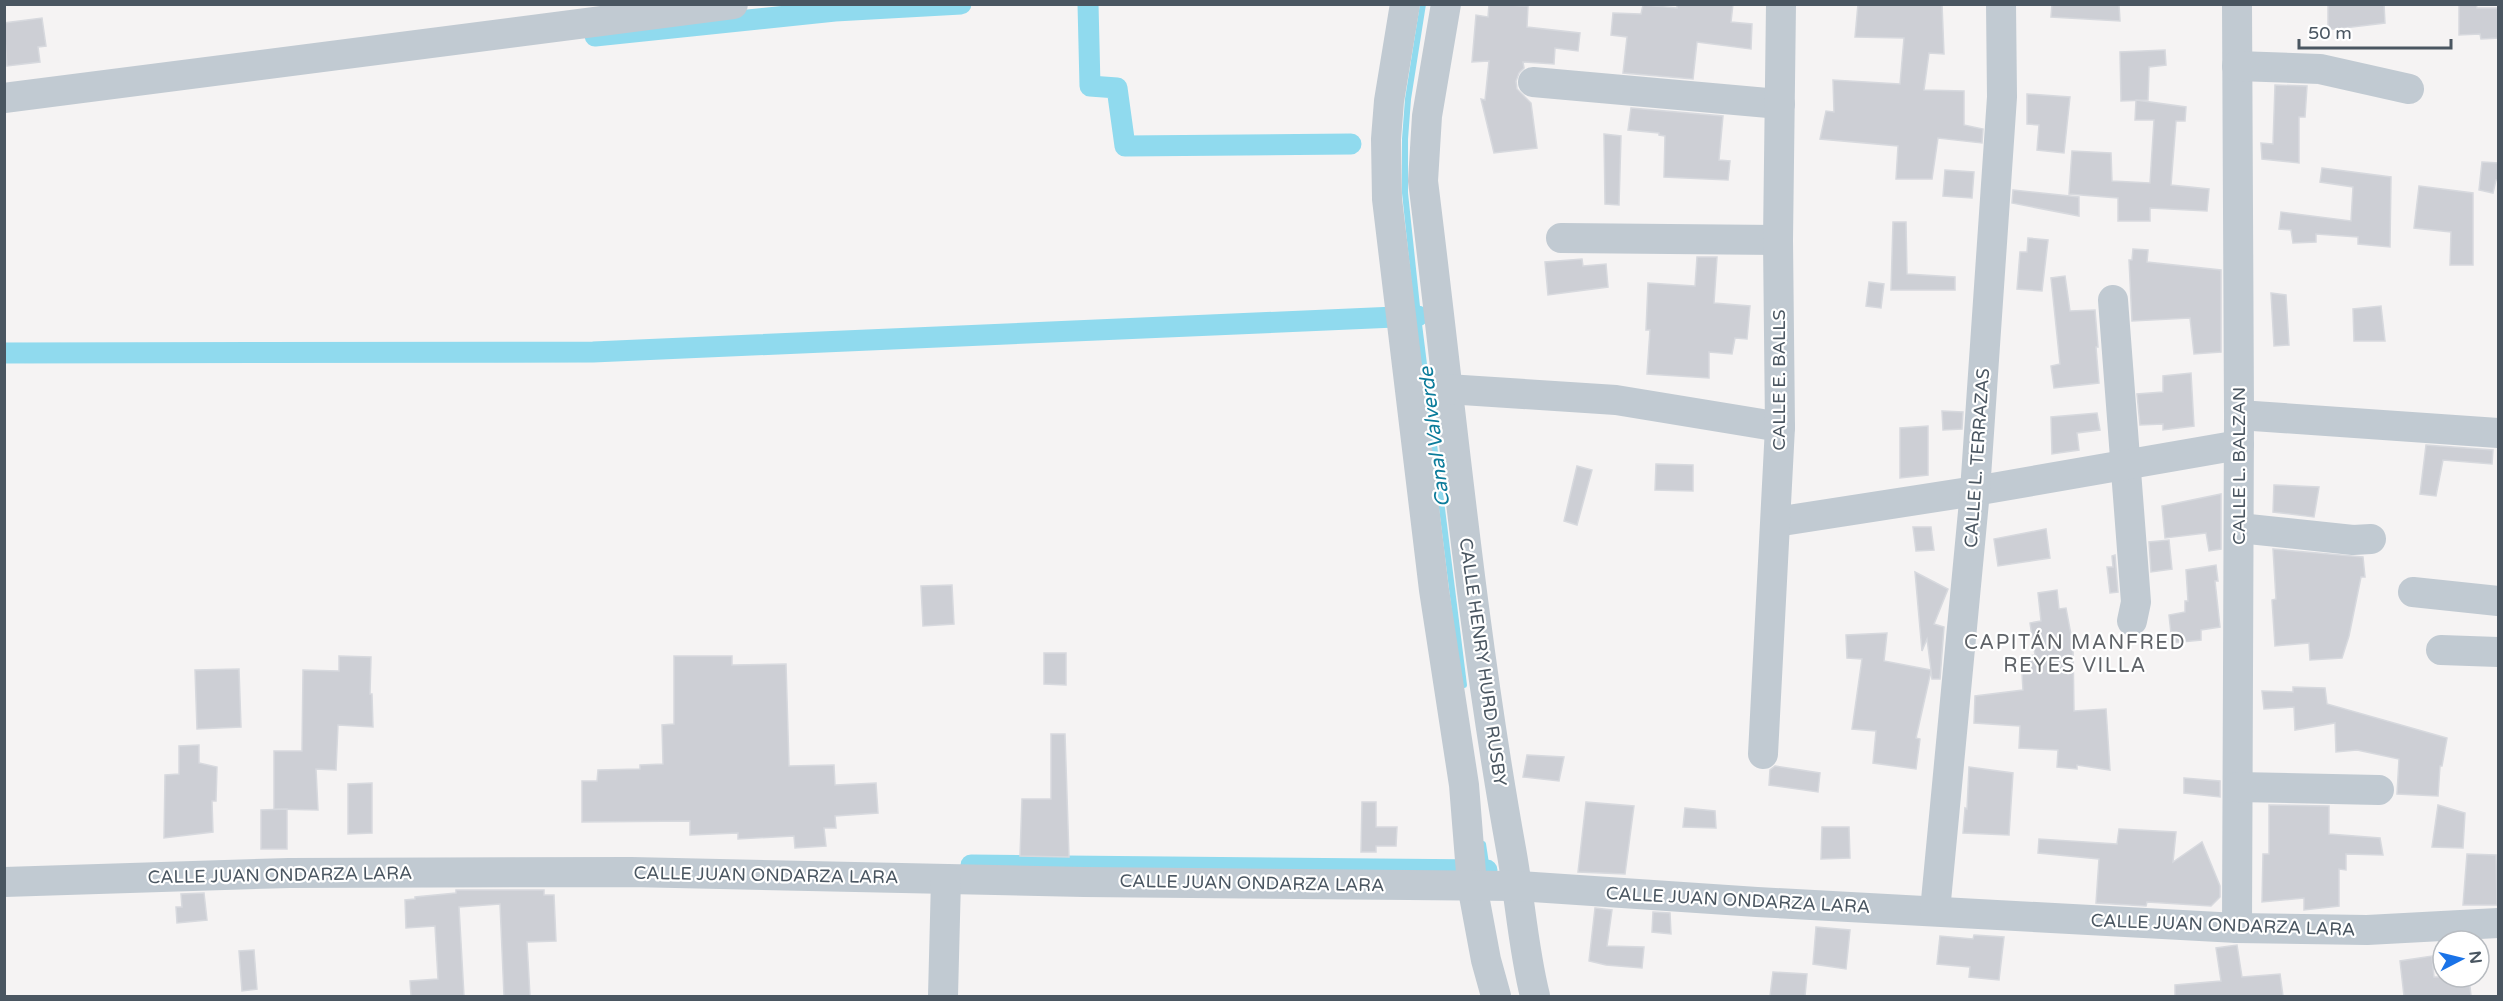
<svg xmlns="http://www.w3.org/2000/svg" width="2503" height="1001" font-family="'Varela Round',sans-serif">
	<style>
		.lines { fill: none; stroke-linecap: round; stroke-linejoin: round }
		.stream { stroke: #90daee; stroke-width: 6 }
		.canal { stroke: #90daee; stroke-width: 21 }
		.building { fill: #cdcfd5; stroke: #d7d9de; stroke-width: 1.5 }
		.minor { stroke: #c1cad2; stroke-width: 30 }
		.labels { text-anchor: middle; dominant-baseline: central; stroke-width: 4.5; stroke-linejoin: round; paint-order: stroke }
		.street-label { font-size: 18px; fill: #4a5661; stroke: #fff }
		.water-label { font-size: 20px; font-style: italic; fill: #0c7c9b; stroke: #fff }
		.neighbourhood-label { font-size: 20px; letter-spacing: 1.5px; fill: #5f6368; stroke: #fff }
	</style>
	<rect width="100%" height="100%" fill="#f5f3f3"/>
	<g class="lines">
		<g class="stream">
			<path d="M1423,4L1408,99L1405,139V193L1418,316L1464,685"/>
			<path d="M1483,844L1487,870"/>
		</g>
		<g class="canal">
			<path d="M1088,4L1090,86L1117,88L1125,146L1351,144"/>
			<path d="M595,36L835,11L961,4"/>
			<path d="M4,353L593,352L1418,316"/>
			<path d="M971,865L1487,870"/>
		</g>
	</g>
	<g class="building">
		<path d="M1489,4L1528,6L1527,27L1580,33L1578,51L1555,48L1554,64L1523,62L1524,68L1519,73L1516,81L1517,89L1531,103L1537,148L1494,153L1481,99L1485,100L1489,61L1472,62L1476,15L1488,17Z"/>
		<path d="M1677,4H1733L1731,22L1752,24L1751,49L1697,42L1693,79L1623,73L1627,37L1611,35L1613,13L1641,14L1643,5L1677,8Z"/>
		<path d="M1858,4H1942L1944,54L1929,53L1924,90L1964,91V125L1983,129L1982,143L1938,138L1932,179H1896L1898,146L1820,139L1826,111L1834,112L1833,80L1900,84L1904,38L1855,37Z"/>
		<path d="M2052,4H2119L2120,21L2051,17Z"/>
		<path d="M2328,4H2384L2385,23L2328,30Z"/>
		<path d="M2459,4H2476L2477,8H2499V38L2481,39L2480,34L2459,35Z"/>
		<path d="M42,18L46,46L38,47L40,62L7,66L4,23Z"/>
		<path d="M2165,50L2166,65L2149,67L2148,100L2121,101L2120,52Z"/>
		<path d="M2275,85L2307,86L2305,117H2299V163L2262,159L2261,143L2273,144Z"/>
		<path d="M2027,94L2070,97L2064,153L2037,150L2039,125L2027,124Z"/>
		<path d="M2136,100L2186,107L2185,121H2176L2171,185L2209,189L2207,211L2150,208V221H2118V198L2069,194L2072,151L2111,153L2112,181L2150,183L2154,120H2135Z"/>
		<path d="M1631,108L1723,116L1719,160L1730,161L1728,180L1664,177L1665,136L1659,135V133L1628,130Z"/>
		<path d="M1604,134L1621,136L1619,205L1605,204Z"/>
		<path d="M2482,162L2499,163V180H2496L2493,193L2479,190Z"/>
		<path d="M2322,168L2391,177L2390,247L2358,244V237L2316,234V242L2293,243L2291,230L2279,229L2281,212L2351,221L2353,187L2320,182Z"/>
		<path d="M1945,170L1974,172L1972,198L1943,196Z"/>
		<path d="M2419,186L2473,193V265H2450L2451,232L2414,228Z"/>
		<path d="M2013,190L2079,197V216L2012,203Z"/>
		<path d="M1893,222H1906L1907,274L1955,277V290H1891Z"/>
		<path d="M2028,238L2048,240L2042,291L2017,289L2020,252H2027Z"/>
		<path d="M2133,249L2148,250L2147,262L2221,270V352L2194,354L2190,318L2132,321L2129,260H2132Z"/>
		<path d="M1697,257H1717L1714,303L1750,306L1747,339L1735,338L1732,354L1709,352V378L1647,374L1650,330H1646L1648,283L1695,286Z"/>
		<path d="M1582,259L1583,266L1606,264L1608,287L1548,295L1545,262Z"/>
		<path d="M2065,276L2070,311L2095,310L2098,347H2096L2099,383L2054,388L2051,366L2060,364L2051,278Z"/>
		<path d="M1869,282L1884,284L1881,308L1866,306Z"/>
		<path d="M2271,293L2286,295L2289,345L2274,346Z"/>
		<path d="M2381,306L2385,341H2354L2353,309Z"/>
		<path d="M2191,373L2194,426L2163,430V424L2140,425L2137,394L2163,392V376Z"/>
		<path d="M1942,411L1963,412L1962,429L1943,430Z"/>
		<path d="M2097,413L2100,430L2077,433L2079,450L2052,454L2051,417Z"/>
		<path d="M1928,426V475L1900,478V428Z"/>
		<path d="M2426,445L2493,450L2492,464L2443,460L2436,496L2420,494Z"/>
		<path d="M1656,464L1693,465V491L1655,490Z"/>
		<path d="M1577,466L1592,470L1577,525L1564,521Z"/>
		<path d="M2274,485L2319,487L2314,517L2273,512Z"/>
		<path d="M2221,494V549L2209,551L2206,533L2165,538L2162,506Z"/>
		<path d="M1913,527H1931L1934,550L1916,551Z"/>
		<path d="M2046,529L2050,558L1998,566L1994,539Z"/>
		<path d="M2169,540L2172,569L2151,572L2149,542Z"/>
		<path d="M2273,549L2363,557L2365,577H2361L2349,636L2342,658L2310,660L2309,643L2275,646L2272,600L2276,599Z"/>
		<path d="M2115,555L2118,592L2110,593L2107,567H2113L2112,556Z"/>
		<path d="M2216,565L2218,581H2215L2220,627L2201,630V640L2172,643L2169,615L2185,612V601H2188L2186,570Z"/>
		<path d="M1915,572L1948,589L1934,624L1944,627L1940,679H1932L1931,671L1916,738L1920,739L1916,769L1873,763L1876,731L1852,729L1862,659L1847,658L1846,635L1887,633L1884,661L1931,670L1927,639L1922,651Z"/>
		<path d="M952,585L954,624L923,626L921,586Z"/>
		<path d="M2057,590L2059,609L2066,608L2073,645L2074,711L2106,709L2110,770L2077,765V769L2057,767L2058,750L2019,748L2020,726L1974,723L1975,696L2023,690L2021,657L2035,655L2030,623L2041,621L2038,593Z"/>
		<path d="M1044,653H1066V685L1044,684Z"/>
		<path d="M339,656L371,657L370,694H372L373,727L338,725L336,770L316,769L318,810L274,809V751H302L303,670L339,671Z"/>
		<path d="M674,656H732V665L786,664L789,766L834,765L835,785L876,783L878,813L835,816L836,828H824L826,846L795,848L794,836L738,839V833L690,835V821L582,822V781H597L598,770L640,769V765L663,764L662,725L674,724Z"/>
		<path d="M239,669L241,727L197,729L195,670Z"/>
		<path d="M2293,687L2325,688L2327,704L2447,738L2442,766H2440L2438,796L2397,794L2399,759L2357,750L2336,752L2335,723L2295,730L2294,707L2264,709L2262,691L2293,692Z"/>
		<path d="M1051,734H1065L1069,857L1020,856L1022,799H1051Z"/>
		<path d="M199,745V763L217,767L216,801H212L213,832L164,838L165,775L179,774V746Z"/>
		<path d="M1527,755L1564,757L1559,781L1523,777Z"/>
		<path d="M1775,766L1820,773L1818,792L1769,785L1770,770Z"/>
		<path d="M1969,767L2013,773L2009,835L1963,833L1965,808L1967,809Z"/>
		<path d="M2184,778L2220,781V797L2184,793Z"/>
		<path d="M372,783V833L348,834V784Z"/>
		<path d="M1362,802H1376V827H1397L1396,846H1376V852H1361Z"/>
		<path d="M1586,802L1634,806L1625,874L1578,872Z"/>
		<path d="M2269,805L2329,806V834L2380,838L2383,855L2346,854V870L2339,869V906L2304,910V898L2262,902L2263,854H2269Z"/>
		<path d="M2438,805L2465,813L2463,848L2432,847Z"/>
		<path d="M1685,808L1715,811L1716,828L1683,827Z"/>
		<path d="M287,809V849H261V810Z"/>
		<path d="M1822,827H1849L1850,858L1821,859Z"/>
		<path d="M2119,829L2176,832L2173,862L2202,842L2220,886V897L2211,906L2147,902L2146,906L2096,903L2099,859L2038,853L2039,839L2117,844Z"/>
		<path d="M2467,854L2496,855L2497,905H2463Z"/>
		<path d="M456,890H544V895H554L556,941L527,942L530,996H504L500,904L459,907L464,996H411L410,981L438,979L435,926L406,928L405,900L415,899V897L456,893Z"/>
		<path d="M204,893L207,920L177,923L176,907H182L181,894Z"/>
		<path d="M1595,908L1612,910L1607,946L1644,947L1642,968L1606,965L1589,961Z"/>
		<path d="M1653,912L1670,913L1671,934L1652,932Z"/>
		<path d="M1816,927L1850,930L1846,969L1813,964Z"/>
		<path d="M1974,935L2004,937L1999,980L1969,977L1970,967L1937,964L1940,936L1973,939Z"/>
		<path d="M2237,945L2242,977L2280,974L2283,996H2175V985L2221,981L2216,948Z"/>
		<path d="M254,950L257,989L242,991L239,951Z"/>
		<path d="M2432,956L2434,977H2469L2471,996H2404L2400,961Z"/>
		<path d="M1773,972L1807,974L1805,996H1770Z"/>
	</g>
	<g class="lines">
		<g class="minor">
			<path d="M1405,4L1389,101L1386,139L1387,199L1434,590L1464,785L1472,885L1486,960L1496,996"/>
			<path d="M1446,4L1427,116L1423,181C1451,404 1471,628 1511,849C1520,898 1523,948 1535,996"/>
			<path d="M2237,4L2239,415L2237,928"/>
			<path d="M2237,66L2320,69L2409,89"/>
			<path d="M1533,82L1780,104"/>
			<path d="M4,98L733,4"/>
			<path d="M1561,238L1778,240"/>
			<path d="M2113,300L2136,602L2132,621"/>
			<path d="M1447,389L1616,400L1780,427"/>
			<path d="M2239,415L2498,433"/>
			<path d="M1776,522L1975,491L2239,445"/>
			<path d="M2239,528L2353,540L2371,539"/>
			<path d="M2413,592L2498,601"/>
			<path d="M2441,650L2498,652"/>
			<path d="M1763,754L1780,427L1778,240L1781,4"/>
			<path d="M2238,787L2379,790"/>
			<path d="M4,882L289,873L631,872L1084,882L1518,886L1757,902L2237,928L2367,930L2498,923"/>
			<path d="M1935,911L1975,491L2002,97L2001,4"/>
			<path d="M943,996L946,879"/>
		</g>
	</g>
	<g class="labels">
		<g class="street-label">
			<text transform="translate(1779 380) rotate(-90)">CALLE E. BALLS</text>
			<text transform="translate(1977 458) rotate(-86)">CALLE L. TERRAZAS</text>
			<text transform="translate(2239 466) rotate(-90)">CALLE L. BALZAN</text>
			<text transform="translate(1483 662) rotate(82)">CALLE HENRY HURD RUSBY</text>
			<text transform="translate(280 875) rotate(-1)">CALLE JUAN ONDARZA LARA</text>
			<text transform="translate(766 875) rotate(1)">CALLE JUAN ONDARZA LARA</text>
			<text transform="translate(1252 883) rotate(1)">CALLE JUAN ONDARZA LARA</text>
			<text transform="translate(1738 900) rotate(3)">CALLE JUAN ONDARZA LARA</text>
			<text transform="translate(2223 925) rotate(2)">CALLE JUAN ONDARZA LARA</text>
		</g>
		<g class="water-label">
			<text transform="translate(1435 437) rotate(-97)">Canal Valverde</text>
		</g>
		<g class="neighbourhood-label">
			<text x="2075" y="643">CAPITÁN MANFRED<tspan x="2075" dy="23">REYES VILLA</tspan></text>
		</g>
	</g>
	<rect width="2503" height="1001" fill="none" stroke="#4a5661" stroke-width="12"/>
	<g transform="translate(2461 959) rotate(83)"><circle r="28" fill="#ffffff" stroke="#b7bbc0" stroke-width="1.5"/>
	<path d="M0-4.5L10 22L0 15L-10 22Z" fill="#1a73e8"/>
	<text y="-9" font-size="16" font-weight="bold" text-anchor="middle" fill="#4a5661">N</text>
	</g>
	<path d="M2299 39v9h152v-9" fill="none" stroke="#4a5661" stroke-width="3"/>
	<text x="2308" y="39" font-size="18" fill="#4a5661" stroke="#ffffff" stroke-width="4.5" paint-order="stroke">50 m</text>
</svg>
